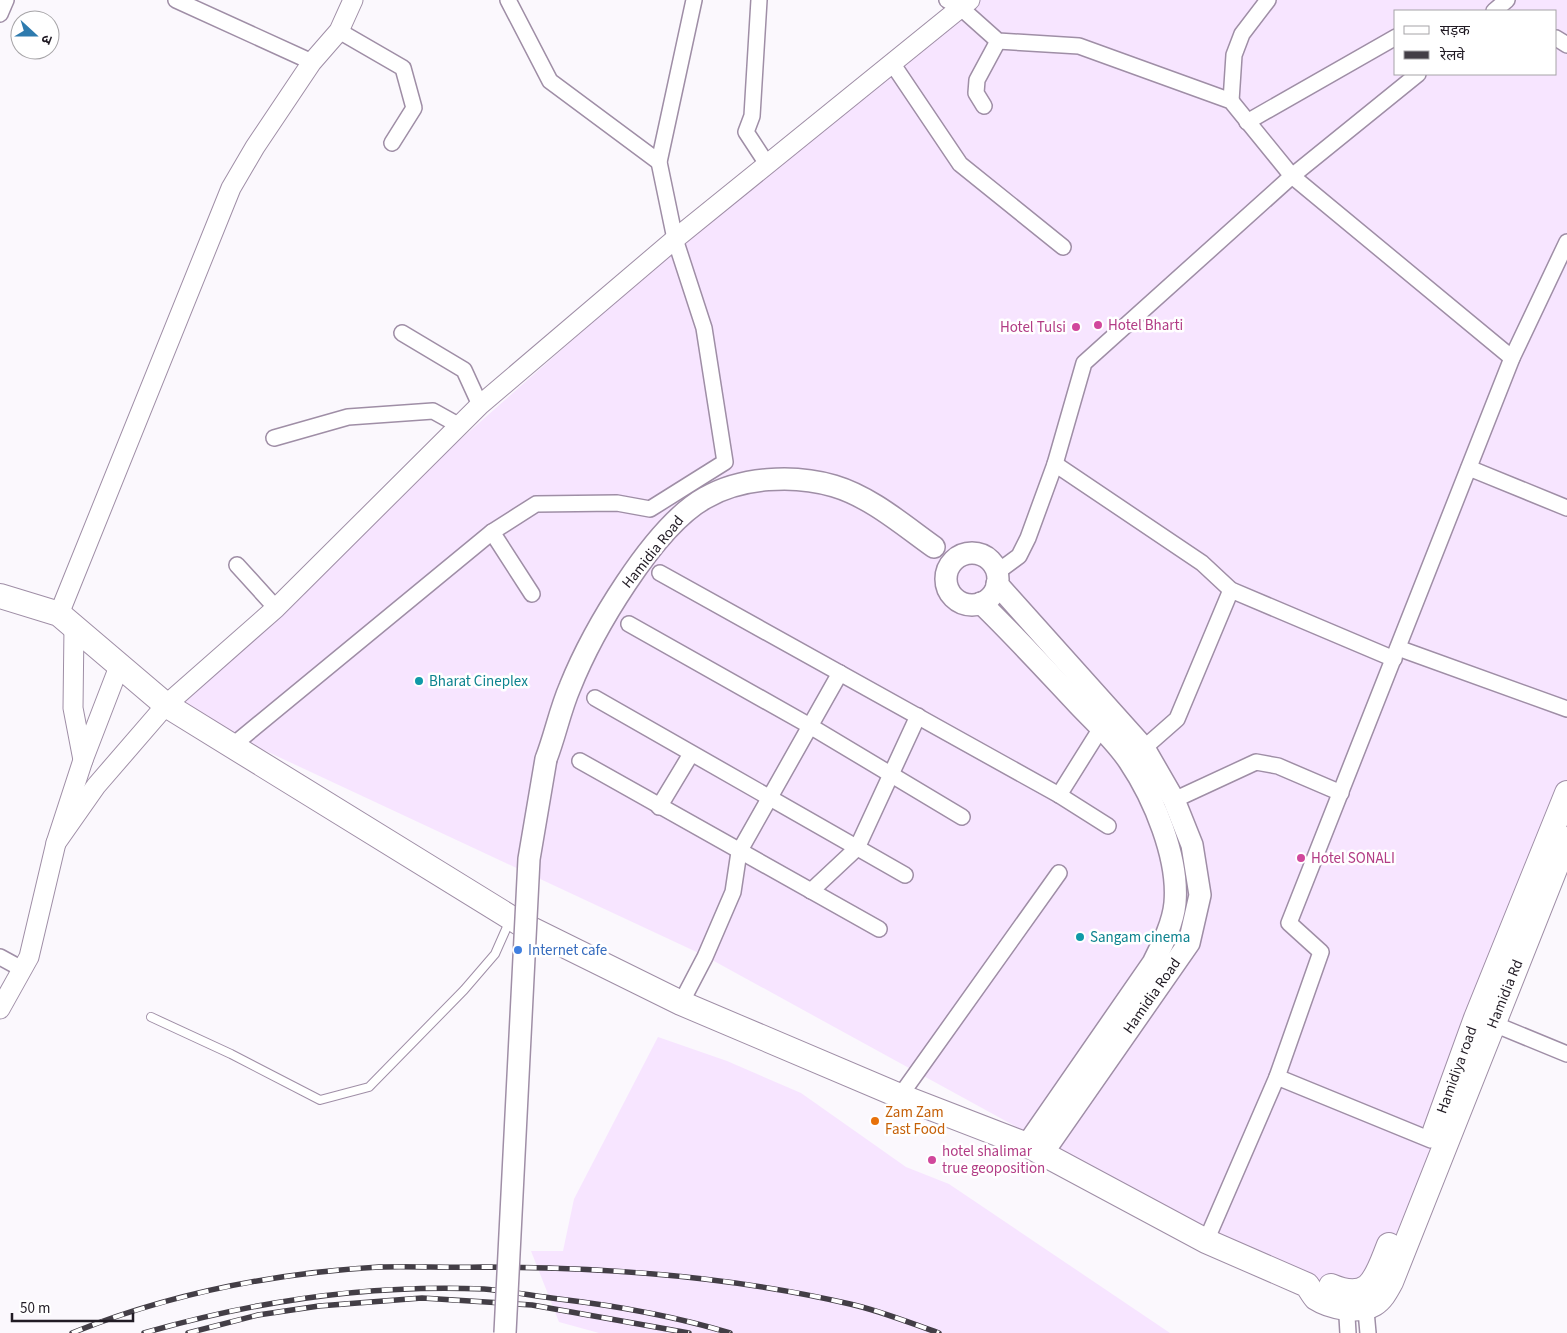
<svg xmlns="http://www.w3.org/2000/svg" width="1567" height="1333" font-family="'Source Sans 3','Noto Sans Devanagari',sans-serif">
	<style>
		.built { fill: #f7e5ff; fill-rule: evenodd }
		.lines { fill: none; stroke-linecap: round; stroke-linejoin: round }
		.service-casing { stroke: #9f8ea6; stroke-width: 10 }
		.minor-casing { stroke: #9f8ea6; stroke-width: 18 }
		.tertiary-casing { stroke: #9f8ea6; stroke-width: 21 }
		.secondary-casing { stroke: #9f8ea6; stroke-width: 24 }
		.primary-casing { stroke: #9f8ea6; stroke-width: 26 }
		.service { stroke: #fff; stroke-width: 8 }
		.minor { stroke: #fff; stroke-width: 15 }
		.tertiary { stroke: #fff; stroke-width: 19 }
		.secondary { stroke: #fff; stroke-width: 21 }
		.primary { stroke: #fff; stroke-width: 24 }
		.rail-casing { stroke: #433e46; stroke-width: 5.5 }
		.rail { stroke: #fff; stroke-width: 4; stroke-dasharray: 11; stroke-linecap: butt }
		.secondary-bridge-casing { stroke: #9f8ea6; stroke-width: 24; stroke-linecap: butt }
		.secondary-bridge { stroke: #fff; stroke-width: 21 }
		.hotel-dot { fill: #d1479c; stroke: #fff; stroke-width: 2 }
		.culture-dot { fill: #0f9aa8; stroke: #fff; stroke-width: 2 }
		.shop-dot { fill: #3f7fe0; stroke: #fff; stroke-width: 2 }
		.food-dot { fill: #e8710a; stroke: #fff; stroke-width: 2 }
		.labels { text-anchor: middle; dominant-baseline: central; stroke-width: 5; stroke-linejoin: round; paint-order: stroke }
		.hotel-label { font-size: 15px; fill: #b23c85; stroke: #fff; text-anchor: start }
		.street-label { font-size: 15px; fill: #211b24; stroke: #fff }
		.culture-label { font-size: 15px; fill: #0d838f; stroke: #fff; text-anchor: start }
		.shop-label { font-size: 15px; fill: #366cbe; stroke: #fff; text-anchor: start }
		.food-label { font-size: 15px; fill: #c56008; stroke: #fff; text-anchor: start }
	</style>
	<rect width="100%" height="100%" fill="#fbf8fd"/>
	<g class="built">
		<path d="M956,0H1567V833L1361,1316L703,955L163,703ZM1396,11H1556V74H1396Z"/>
		<path d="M658,1037L727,1061L801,1093L906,1167L949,1184L1170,1333H599L559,1322L531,1251H563L574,1199Z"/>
	</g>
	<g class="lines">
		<defs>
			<path id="service" d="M151,1017L231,1054L320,1100L369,1087L464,990L495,954L510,920"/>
			<g id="minor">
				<path d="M176,0L312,62"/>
				<path d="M508,0L550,81L659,162"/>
				<path d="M759,0L752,116L746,132L767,164"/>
				<path d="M947,0L961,8L998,41L1079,46L1231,101L1292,176L1512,358"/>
				<path d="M1494,11L1507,0"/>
				<path d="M0,14L6,0"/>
				<path d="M339,31L403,68L414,108L392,143"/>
				<path d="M1556,38L1567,45"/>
				<path d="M892,63L960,164L1063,247"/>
				<path d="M1231,101L1234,55L1242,34L1268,0"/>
				<path d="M984,106L976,93L977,80L998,41"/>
				<path d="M1247,122L1396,37"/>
				<path d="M402,333L464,370L480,405"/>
				<path d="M274,438L348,417L433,411L460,426"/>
				<path d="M1055,464L1202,563L1231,590L1394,659"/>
				<path d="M1469,468L1567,508"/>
				<path d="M492,532L532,594"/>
				<path d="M237,565L276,608"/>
				<path d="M660,573L1059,795L1108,826"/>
				<path d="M996,573L1019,556L1028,538L1055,464L1084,363L1292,176L1418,74"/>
				<path d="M629,624L810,726L962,817"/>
				<path d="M1398,648L1567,709"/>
				<path d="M595,698L905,875"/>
				<path d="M232,746L492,532L536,504L617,503L650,509L725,462L704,328L675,239L659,162L694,0"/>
				<path d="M1144,748L1177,719L1231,590"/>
				<path d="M580,761L879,929"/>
				<path d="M1059,795L1101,728"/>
				<path d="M1174,800L1256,762L1278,766L1341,793"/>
				<path d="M659,807L691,754"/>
				<path d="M811,891L857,848L918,716"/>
				<path d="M0,957L22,969"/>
				<path d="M681,1003L705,957L733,892L739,852L840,673"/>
				<path d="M1494,1024L1567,1054"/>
				<path d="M1277,1077L1431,1140"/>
				<path d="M900,1096L1059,873"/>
				<path d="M1206,1241L1277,1077L1321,952L1289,923L1512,358L1567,242"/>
				<path d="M1346,1300L1348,1333"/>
				<path d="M1365,1300L1368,1333"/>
			</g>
			<g id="tertiary">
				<path d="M59,614L231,188L255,147L312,62L339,31L353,0"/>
				<path d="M74,627L73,708L83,760"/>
				<path d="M56,843L96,786L166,705L276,608L480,405L675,239L970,0"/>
				<path d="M0,1009L29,957L56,843L83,760L120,664"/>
			</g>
			<g id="secondary">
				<circle cx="972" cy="579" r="26"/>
				<path d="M997,584L1144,748L1174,800L1192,845L1200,895L1189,943L1042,1154"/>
				<path d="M981,603C1015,636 1046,670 1078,704C1095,722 1115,740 1129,761C1154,798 1179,858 1175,903C1173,924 1162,945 1153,963L1027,1145"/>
				<path d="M546,759C555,736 560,710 570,687C592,632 653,527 705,498C741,477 794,474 834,486C871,497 903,525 934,547"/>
			</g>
			<g id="primary">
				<path d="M0,596L59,614L166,705L521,924L681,1003L900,1096L1027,1145L1206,1241L1307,1285C1310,1289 1313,1295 1316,1298C1330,1307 1359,1313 1374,1304C1382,1299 1386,1291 1391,1282L1567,839"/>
				<path d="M1435,1131L1476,1018L1567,793"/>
				<path d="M1331,1286C1371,1303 1376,1277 1389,1245"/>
			</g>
		</defs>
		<use href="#service" class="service-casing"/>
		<use href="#minor" class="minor-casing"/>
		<use href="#tertiary" class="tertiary-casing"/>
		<use href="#secondary" class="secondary-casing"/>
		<use href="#primary" class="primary-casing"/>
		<use href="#service" class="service"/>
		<use href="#minor" class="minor"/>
		<use href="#tertiary" class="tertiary"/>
		<use href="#secondary" class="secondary"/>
		<use href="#primary" class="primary"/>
		<defs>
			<g id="rail">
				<path d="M72,1333C169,1294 275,1273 379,1267C413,1266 447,1268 481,1267C604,1267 730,1276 850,1304C881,1311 910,1323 939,1333"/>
				<path d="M144,1333C255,1301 368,1284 484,1289C509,1291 534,1296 559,1299C618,1306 674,1316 730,1333"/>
				<path d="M188,1333L258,1315L319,1306L422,1298L532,1305L689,1333"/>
			</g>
		</defs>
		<use href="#rail" class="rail-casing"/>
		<use href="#rail" class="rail"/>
		<defs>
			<path id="secondary-bridge" d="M505,1333L529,859L546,759"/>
		</defs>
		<use href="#secondary-bridge" class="secondary-bridge-casing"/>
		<use href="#secondary-bridge" class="secondary-bridge"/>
	</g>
	<g class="hotel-dot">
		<circle cx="1098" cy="325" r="5"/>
		<circle cx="1076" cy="327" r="5"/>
		<circle cx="1301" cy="858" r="5"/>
		<circle cx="932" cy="1160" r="5"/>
	</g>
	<g class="culture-dot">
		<circle cx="419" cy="681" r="5"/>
		<circle cx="1080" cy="937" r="5"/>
	</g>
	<circle class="shop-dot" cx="518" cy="950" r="5"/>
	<circle class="food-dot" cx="875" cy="1121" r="5"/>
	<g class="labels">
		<g class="hotel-label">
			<text x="1108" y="325">Hotel Bharti</text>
			<text x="1066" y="327" text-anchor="end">Hotel Tulsi</text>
			<text x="1311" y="858">Hotel SONALI</text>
			<text x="942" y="1151">hotel shalimar<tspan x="942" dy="17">true geoposition</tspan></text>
		</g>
		<g class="street-label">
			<text transform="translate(653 552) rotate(-51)">Hamidia Road</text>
			<text transform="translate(1505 994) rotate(-68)">Hamidia Rd</text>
			<text transform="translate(1152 996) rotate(-55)">Hamidia Road</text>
			<text transform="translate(1457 1070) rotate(-70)">Hamidiya road</text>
		</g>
		<g class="culture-label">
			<text x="429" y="681">Bharat Cineplex</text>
			<text x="1090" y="937">Sangam cinema</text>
		</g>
		<g class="shop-label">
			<text x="528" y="950">Internet cafe</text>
		</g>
		<g class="food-label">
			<text x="885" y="1112">Zam Zam<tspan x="885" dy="17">Fast Food</tspan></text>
		</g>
	</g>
	<rect x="1394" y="10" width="162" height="65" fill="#ffffff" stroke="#a6a4a7"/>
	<rect x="1404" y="26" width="25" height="8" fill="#ffffff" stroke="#a6a4a7"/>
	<text x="1440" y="35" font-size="15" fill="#211b24">सड़क</text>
	<rect x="1404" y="51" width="25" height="8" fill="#433e46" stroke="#a6a4a7"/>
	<text x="1440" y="60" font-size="15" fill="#211b24">रेलवे</text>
	<g transform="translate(35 35) rotate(111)"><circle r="24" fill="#ffffff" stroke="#a6a4a7"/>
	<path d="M0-4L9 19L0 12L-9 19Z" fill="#2e7bae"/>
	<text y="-8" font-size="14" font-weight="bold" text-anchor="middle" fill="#211b24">उ</text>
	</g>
	<path d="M12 1313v8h121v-8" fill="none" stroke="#211b24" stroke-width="2.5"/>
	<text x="20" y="1313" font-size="15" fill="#211b24" stroke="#ffffff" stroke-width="4" paint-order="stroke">50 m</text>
</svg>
